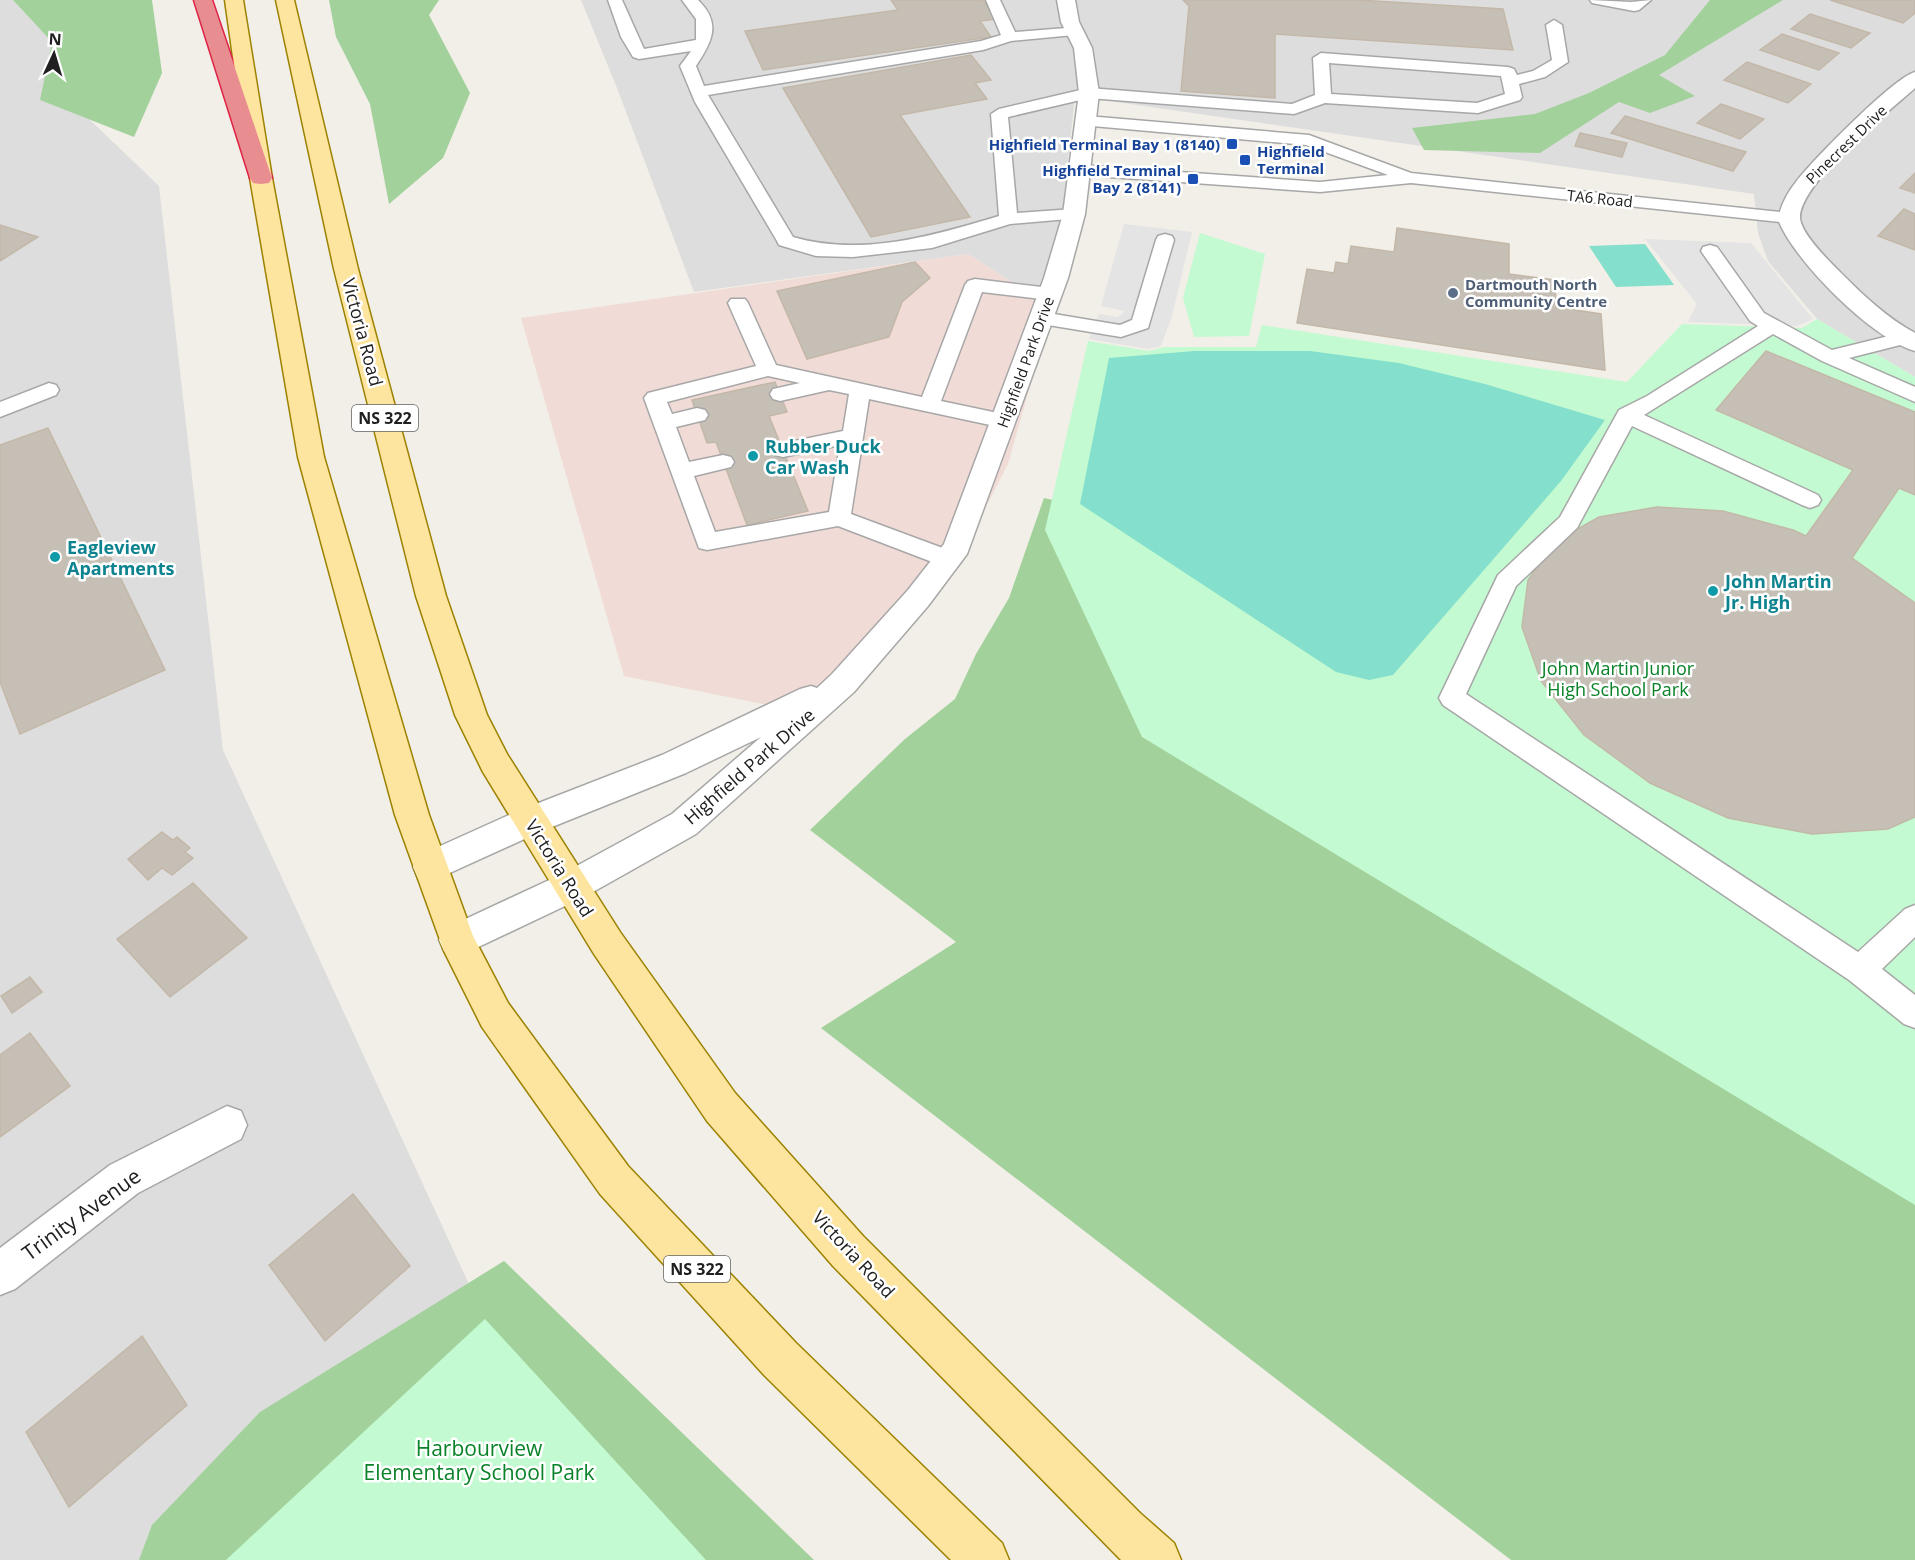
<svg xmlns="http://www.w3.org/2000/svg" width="1915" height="1560" font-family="'Open Sans',sans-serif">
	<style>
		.residential { fill: #dedddd }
		.commercial { fill: #f1dbd6 }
		.forest { fill: #a2d19b }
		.park { fill: #c4fad1 }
		.pitch { fill: #84e0cc }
		.parking { fill: #e4e4e4 }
		.building { fill: #c6bfb6; stroke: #c3b8a8; stroke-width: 1.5 }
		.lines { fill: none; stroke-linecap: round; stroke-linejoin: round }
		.service-casing { stroke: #a7a7a7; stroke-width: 3 }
		.minor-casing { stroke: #a7a7a7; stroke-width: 3 }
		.tertiary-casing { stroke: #a7a7a7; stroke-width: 3 }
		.primary-casing { stroke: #9c8200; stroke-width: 3 }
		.motorway-casing { stroke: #de2446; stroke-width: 3 }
		.service { fill: #fff; fill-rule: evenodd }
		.minor { fill: #fff; fill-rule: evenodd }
		.tertiary { fill: #fff; fill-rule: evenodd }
		.primary { fill: #fde49f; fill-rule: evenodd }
		.motorway { fill: #e98e90; fill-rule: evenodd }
		.transit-dot { fill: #1a4fb4; stroke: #fff; stroke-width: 2 }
		.service-dot { fill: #5c6f8a; stroke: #fff; stroke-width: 2 }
		.culture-dot { fill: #0f9aa8; stroke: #fff; stroke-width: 2 }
		.labels { text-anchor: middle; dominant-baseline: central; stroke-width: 5; stroke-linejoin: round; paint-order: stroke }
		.far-transit-label { font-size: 15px; font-weight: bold; fill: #164399; stroke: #fff; text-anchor: end }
		.far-street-label { font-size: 15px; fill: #202020; stroke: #fff }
		.far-service-label { font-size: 15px; font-weight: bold; fill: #4e5e75; stroke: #fff; text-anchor: start }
		.shield { fill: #fff; stroke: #636363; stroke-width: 1.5 }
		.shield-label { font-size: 16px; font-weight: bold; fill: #202020 }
		.street-label { font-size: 18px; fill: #202020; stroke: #fff }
		.culture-label { font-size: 18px; font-weight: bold; fill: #0d838f; stroke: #fff; text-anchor: start }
		.park-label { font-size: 18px; fill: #0a8228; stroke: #fff }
		.near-street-label { font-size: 21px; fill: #202020; stroke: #fff }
		.near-park-label { font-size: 21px; fill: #0a8228; stroke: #fff }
	</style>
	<rect width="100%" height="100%" fill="#f1efe7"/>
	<g class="residential">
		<path d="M0,0H13L52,42L41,100L89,119L159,186L223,750L485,1319L226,1560H0Z"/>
		<path d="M581,0H1915V377L1817,319L1768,261L1758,233L1754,194L1075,96L1052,308L968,254L694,292L617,88Z"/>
	</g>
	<path class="commercial" d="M968,254L1052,308L1008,464L955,567L823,716L624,676L521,318Z"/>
	<g class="forest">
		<path d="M13,0H152L162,73L134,137L40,100L52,42Z"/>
		<path d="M329,0H439L429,15L470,93L443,158L389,204L370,104L336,37Z"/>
		<path d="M1710,0H1783L1659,75L1695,96L1650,113L1619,102L1540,153L1424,150L1412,128L1535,114L1589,93L1665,55Z"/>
		<path d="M1044,498L1071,504L1915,1017V1560H1511L821,1028L956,942L810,830L905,739L955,699L976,654L1009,598Z"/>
		<path d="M504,1261L814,1560H139L152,1525L260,1412Z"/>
	</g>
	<g class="park">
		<path d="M1200,233L1265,254L1249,336L1194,337L1183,298Z"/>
		<path d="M1817,319L1915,377V1205L1142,737L1045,530L1088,341L1149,351L1164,347H1256L1262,325L1627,382L1682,324L1802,328Z"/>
		<path d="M485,1319L706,1560H226Z"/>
	</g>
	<g class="pitch">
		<path d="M1645,244L1674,285L1616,287L1589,246Z"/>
		<path d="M1194,351H1310L1399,363L1485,384L1605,420L1561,481L1393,675L1369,680L1336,672L1080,504L1109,358Z"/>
	</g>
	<g class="parking">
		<path d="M1124,224L1192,232L1172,316L1161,346L1149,349L1089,339L1099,314L1118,317L1125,311L1101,306Z"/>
		<path d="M1645,239L1751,243L1813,319L1797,326L1688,322L1697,304Z"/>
	</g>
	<g class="building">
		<path d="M891,0H983L997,19L980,21L991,37L763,70L745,31L898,10Z"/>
		<path d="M1183,0H1359L1503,9L1513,50L1275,34V98L1181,91L1189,6Z"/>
		<path d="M1830,0H1915V13L1903,23Z"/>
		<path d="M1810,14L1870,33L1851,48L1791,29Z"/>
		<path d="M1782,34L1839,53L1819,70L1760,50Z"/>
		<path d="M971,55L991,80L975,83L987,99L900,115L970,217L871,237L783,88Z"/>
		<path d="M1747,62L1811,84L1788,103L1724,80Z"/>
		<path d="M1721,104L1764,119L1740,139L1697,123Z"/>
		<path d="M1625,116L1746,152L1733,171L1611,133Z"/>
		<path d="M1580,133L1627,143L1622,157L1575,146Z"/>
		<path d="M1915,173V193L1900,188Z"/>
		<path d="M1904,209L1915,214V250L1878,236Z"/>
		<path d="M0,225L38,237L0,261Z"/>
		<path d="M1397,228L1509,244V274L1555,280L1556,307L1601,314L1605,370L1297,323L1307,269L1334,273L1336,262L1348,264L1351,246L1394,252Z"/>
		<path d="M915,262L930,278L902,302L889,337L807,359L777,291Z"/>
		<path d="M1766,351L1915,412V495L1899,488L1852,558L1915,603V817L1888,829L1812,834L1728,818L1650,783L1584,735L1541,681L1522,627L1528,580L1554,542L1599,517L1657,507L1723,511L1793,530L1806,536L1853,470L1716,410Z"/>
		<path d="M775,382L787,412L769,416L808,511L747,525L716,442L707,443L692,400Z"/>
		<path d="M48,428L165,670L20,734L0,682V445Z"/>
		<path d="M162,832L173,840L177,837L190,848L185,852L193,858L172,875L162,868L148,880L128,859Z"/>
		<path d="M193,883L247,938L170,997L117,939Z"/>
		<path d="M30,977L42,992L12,1013L1,996Z"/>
		<path d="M30,1033L70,1086L0,1137V1055Z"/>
		<path d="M353,1194L410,1266L325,1341L269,1265Z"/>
		<path d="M142,1336L187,1405L69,1507L26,1432Z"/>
	</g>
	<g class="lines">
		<defs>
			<g id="service">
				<path d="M608,0H622L644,49L696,40V19L682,0H698C722,23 712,42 696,66L704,86L981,41L1001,35L986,0H1000L1015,32L1079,27L1082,30L1074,35L1011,41L983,50L708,95L793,237C861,257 933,236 999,216L991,114L999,109L1089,88L1292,104L1315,95L1313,58L1321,53L1508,67L1514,69L1517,75L1533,71L1552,60L1546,25L1554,20L1562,25L1568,62L1545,77L1519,84L1522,97L1520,100L1478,113L1325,103L1294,114L1089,98L1008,117L1017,213L1074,209L1080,210L1083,214L1080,218L1010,224L932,248L853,257L816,256L779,245L777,241L695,102L680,66L691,51L639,59L633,57L621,37ZM1329,63L1501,76L1505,94L1477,103L1331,94Z"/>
				<path d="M1590,0L1631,2L1651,0L1639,10L1634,11L1592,3Z"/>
				<path d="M1087,116L1309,135L1411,173L1789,213L1795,214L1798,218L1795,222L1789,223L1411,183L1320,192L1080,175L1074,174L1071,170L1074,166L1080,165L1320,182L1388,175L1306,145L1081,125L1079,121L1081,117Z"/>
				<path d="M1165,234L1172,236L1174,240L1148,328L1121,337L1042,324L1035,322L1032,318L1035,314L1042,312L1120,325L1132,320L1156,240L1158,236Z"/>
				<path d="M1710,245L1717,247L1764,313L1832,350L1905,332L1912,334L1915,338L1912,342L1849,358L1915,387V402L1822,361L1773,334L1644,415L1818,495L1821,500L1818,505L1810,508L1802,505L1632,426L1577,528L1516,586L1466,694L1858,952L1905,909L1915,905V937L1882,969L1915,995V1028L1904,1024L1849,980L1443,705L1439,698L1498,575L1560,517L1619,410L1647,396L1758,326L1750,321L1701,251L1703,247Z"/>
				<path d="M975,279L1050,288L1057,290L1060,294L1057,298L1050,300L982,292L941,401L1012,416L1015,421L1012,426L1004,428L869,399L851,514L956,553L960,559L956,565L948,567L940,565L838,526L707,550L699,548L644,398L648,393L756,366L728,303L731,299H745L748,303L776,365L922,397L965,285L968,281ZM768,376L800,383L773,389L770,394L773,399L780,401L829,390L849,394L843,431L775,445L772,450L775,455L783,457L840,445L829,512L715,532L694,476L731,467L734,462L731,457L723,455L689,462L676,427L705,420L708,415L705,410L697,408L672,414L667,402Z"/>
				<path d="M49,383L56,385L59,390L56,395L0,417V402Z"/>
			</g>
			<g id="minor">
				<path d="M1915,72V88C1888,112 1801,182 1800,217C1800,233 1829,261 1840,272C1863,295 1887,318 1915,333V351C1873,340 1792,259 1778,219C1781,205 1787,193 1796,182C1812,161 1893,78 1915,72Z"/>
				<path d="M227,1106L241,1111L247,1125L241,1139L138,1193L15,1289L0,1295V1248L110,1165Z"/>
			</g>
			<path id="tertiary" d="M1057,0H1075L1079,22L1092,48L1099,93L1085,214L1068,278L967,554L928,606L854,692L696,834L584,897L470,951L457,956L444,951L439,940L444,929L560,875L672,814L761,737L686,773L542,831L430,882L418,878L413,867L418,856L518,811L662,755L800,689L811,686L817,688L832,674L908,590L944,544L1044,278L1063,214L1079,93L1074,48L1061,22Z"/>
			<g id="primary">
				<path d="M225,0H243L272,178L324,457L429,815L473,936L508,1003L628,1166L796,1343L1002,1543L1009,1560H951L764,1375L600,1194L482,1027L444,951L395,815L298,457L250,178Z"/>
				<path d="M276,0H294L358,269L446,596L487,715L507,754L620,932L735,1093L863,1236L1140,1513L1174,1543L1181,1560H1121L833,1266L707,1121L594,954L483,772L455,715L416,596L334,269Z"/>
			</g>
			<path id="motorway" d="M194,0H212L272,178L269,183L261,184L253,183L250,178Z"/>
		</defs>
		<use href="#service" class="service-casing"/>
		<use href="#minor" class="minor-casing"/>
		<use href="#tertiary" class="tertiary-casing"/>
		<use href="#primary" class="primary-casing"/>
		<use href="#motorway" class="motorway-casing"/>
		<use href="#service" class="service"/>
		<use href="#minor" class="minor"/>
		<use href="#tertiary" class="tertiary"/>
		<use href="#primary" class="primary"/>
		<use href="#motorway" class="motorway"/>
	</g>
	<g class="transit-dot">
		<rect x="1226" y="138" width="12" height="12" rx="3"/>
		<rect x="1239" y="154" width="12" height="12" rx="3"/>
		<rect x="1187" y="173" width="12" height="12" rx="3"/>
	</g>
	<circle class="service-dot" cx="1453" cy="293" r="6"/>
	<g class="culture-dot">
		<circle cx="753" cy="456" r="6"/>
		<circle cx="55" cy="557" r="6"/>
		<circle cx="1713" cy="591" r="6"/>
	</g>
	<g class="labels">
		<g class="far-transit-label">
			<text x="1220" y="144">Highfield Terminal Bay 1 (8140)</text>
			<text x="1257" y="151" text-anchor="start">Highfield<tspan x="1257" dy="17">Terminal</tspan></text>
			<text x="1181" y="170">Highfield Terminal<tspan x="1181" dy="17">Bay 2 (8141)</tspan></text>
		</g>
		<g class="far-street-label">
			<text transform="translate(1846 144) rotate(-44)">Pinecrest Drive</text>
			<text transform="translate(1600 198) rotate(6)">TA6 Road</text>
			<text transform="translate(1025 362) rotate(-70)">Highfield Park Drive</text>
		</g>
		<g class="far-service-label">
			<text x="1465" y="284">Dartmouth North<tspan x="1465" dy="17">Community Centre</tspan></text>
		</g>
		<g class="shield">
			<rect x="352" y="405" width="66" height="26" rx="4.5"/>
			<rect x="664" y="1256" width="66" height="26" rx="4.5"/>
		</g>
		<g class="shield-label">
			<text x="385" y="418">NS 322</text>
			<text x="697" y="1269">NS 322</text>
		</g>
		<g class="street-label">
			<text transform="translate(363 332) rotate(75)">Victoria Road</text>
			<text transform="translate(749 766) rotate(-41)">Highfield Park Drive</text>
			<text transform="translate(560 868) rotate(58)">Victoria Road</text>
			<text transform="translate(854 1254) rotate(47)">Victoria Road</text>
		</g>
		<g class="culture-label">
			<text x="765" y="446">Rubber Duck<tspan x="765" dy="21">Car Wash</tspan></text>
			<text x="67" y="547">Eagleview<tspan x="67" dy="21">Apartments</tspan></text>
			<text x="1725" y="581">John Martin<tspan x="1725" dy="21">Jr. High</tspan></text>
		</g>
		<g class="park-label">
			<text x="1618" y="668">John Martin Junior<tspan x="1618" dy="21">High School Park</tspan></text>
		</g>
		<g class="near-street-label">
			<text transform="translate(81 1214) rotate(-36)">Trinity Avenue</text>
		</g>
		<g class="near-park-label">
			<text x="479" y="1448">Harbourview<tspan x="479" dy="24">Elementary School Park</tspan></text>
		</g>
	</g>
	<g transform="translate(54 54) rotate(4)" stroke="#ffffff" stroke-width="4.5" paint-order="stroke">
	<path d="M0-4.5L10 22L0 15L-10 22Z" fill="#202020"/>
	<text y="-9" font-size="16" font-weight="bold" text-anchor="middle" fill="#202020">N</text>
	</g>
</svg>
